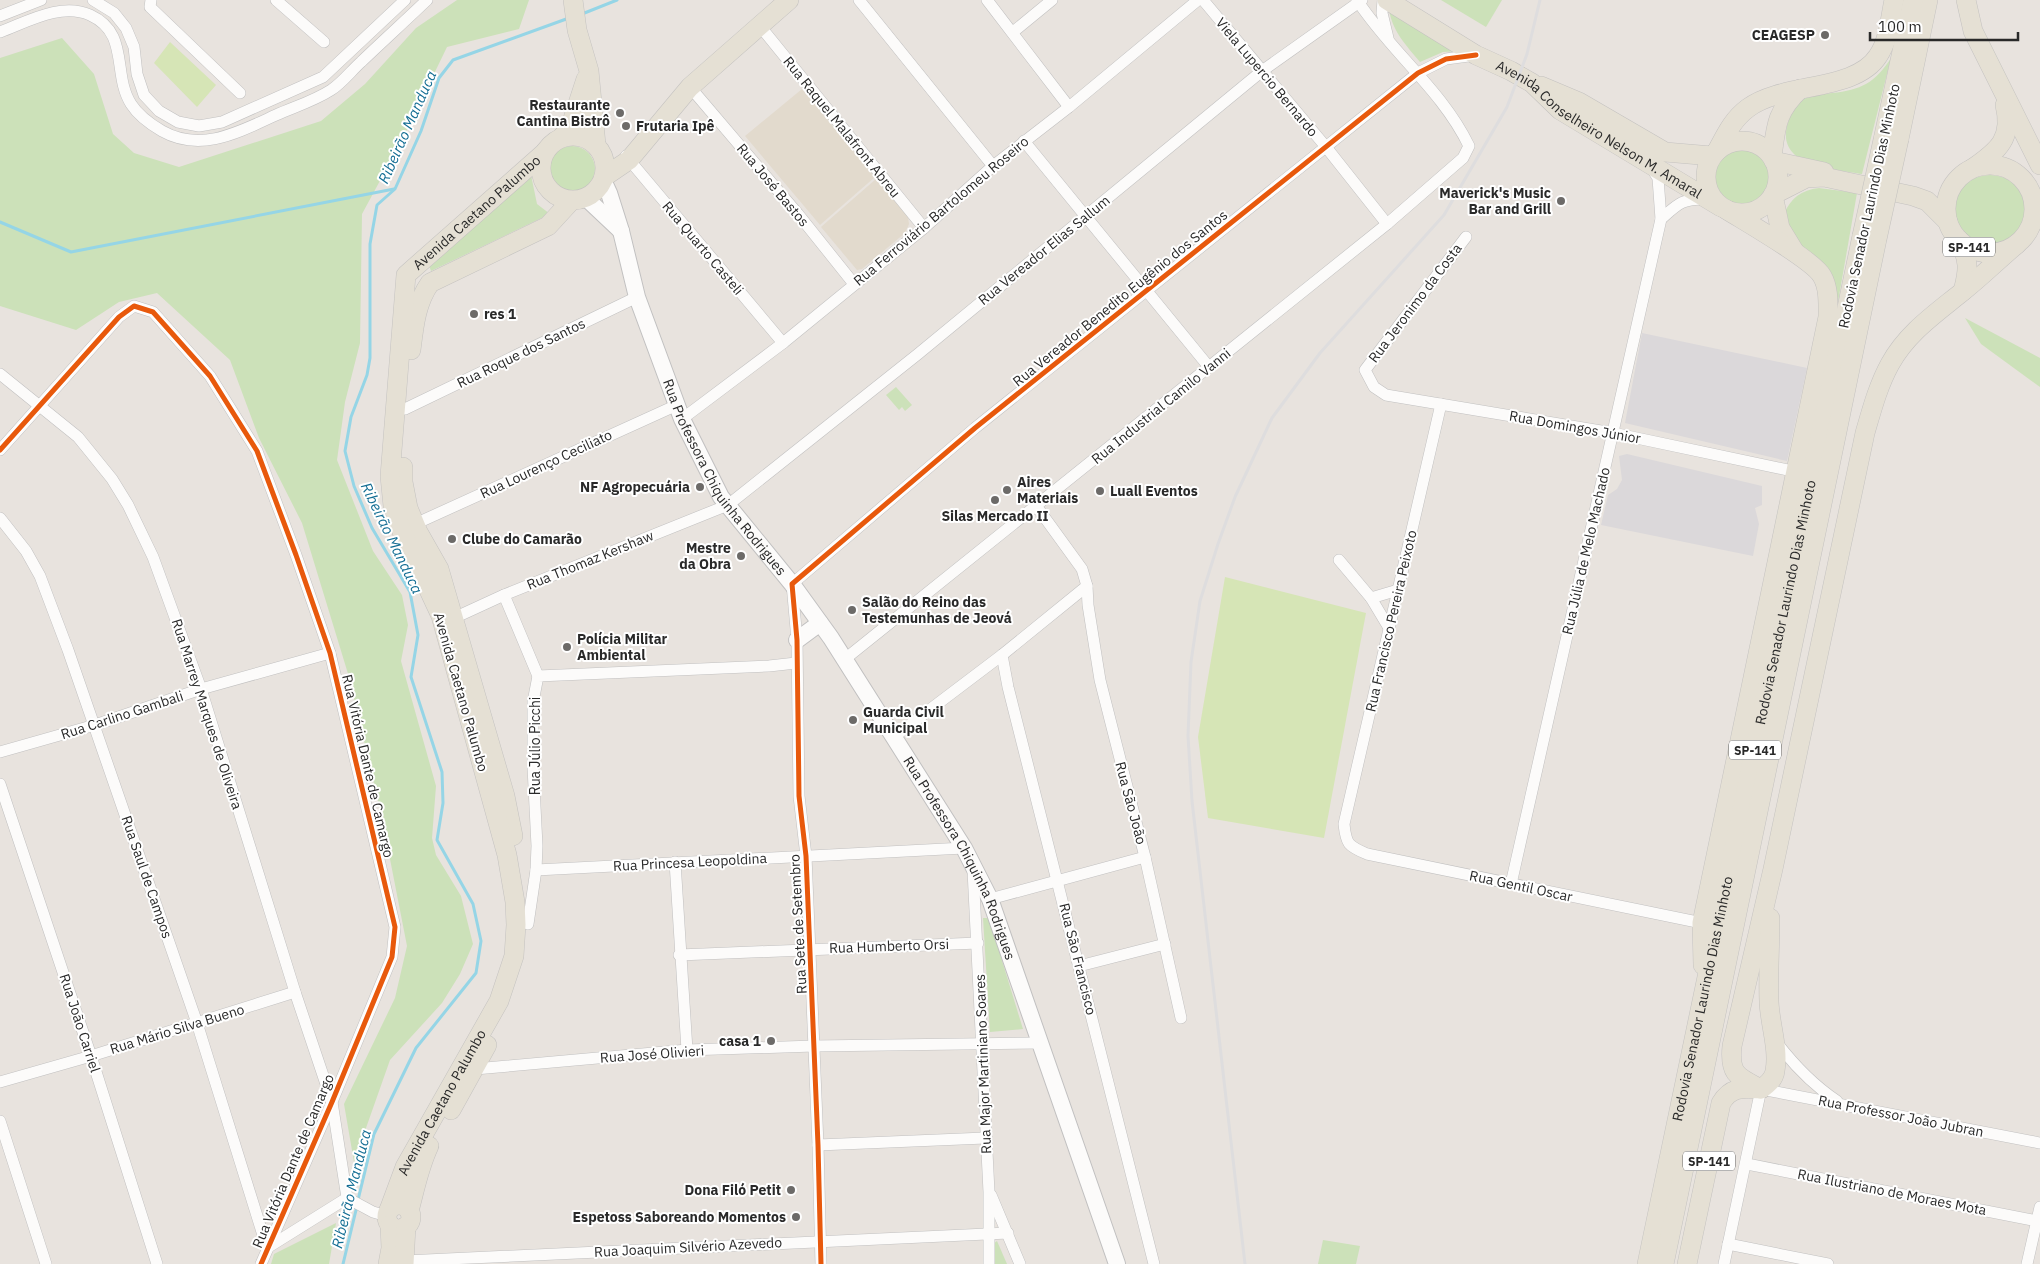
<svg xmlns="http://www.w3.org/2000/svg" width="2040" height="1264" font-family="'IBM Plex Sans',sans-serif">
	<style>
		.industrial { fill: #dbd8da }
		.education { fill: #e2dacd }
		.green { fill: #cce1b9 }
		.pitch { fill: #d6e5b6 }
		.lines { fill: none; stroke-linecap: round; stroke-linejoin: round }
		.stream { stroke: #95d5e6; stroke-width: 3 }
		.minor-casing { stroke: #c1c0c0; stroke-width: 12 }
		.secondary-casing { stroke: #c1c0c0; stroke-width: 18 }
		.primary-casing { stroke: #c4c2c0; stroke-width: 20 }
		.minor { stroke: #fcfbfa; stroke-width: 11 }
		.secondary { stroke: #fcfbfa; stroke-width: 16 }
		.primary { stroke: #e5e0d4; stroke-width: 19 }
		.rail { stroke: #deddde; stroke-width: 3 }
		.primary-bridge-casing { stroke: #c4c2c0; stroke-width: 20; stroke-linecap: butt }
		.primary-bridge { stroke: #e5e0d4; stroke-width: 19 }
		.cycleway-casing { stroke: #fff; stroke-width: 8 }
		.cycleway { stroke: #e8590c; stroke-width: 5 }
		.poi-dot { fill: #6c6a68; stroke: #fff; stroke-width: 2 }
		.labels { text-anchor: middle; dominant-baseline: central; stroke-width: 4; stroke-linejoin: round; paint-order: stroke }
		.shield { fill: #fff; stroke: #696969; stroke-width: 1 }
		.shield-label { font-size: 12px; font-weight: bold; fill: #292929 }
		.poi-label { font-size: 14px; font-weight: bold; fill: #292929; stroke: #fff; text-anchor: end }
		.street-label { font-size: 14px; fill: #292929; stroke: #fff }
		.water-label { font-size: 15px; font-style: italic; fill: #136d93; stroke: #fff }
	</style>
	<rect width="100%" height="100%" fill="#e8e3de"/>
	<g class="industrial">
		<path d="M1642,333L1807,368L1787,461L1625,423Z"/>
		<path d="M1627,454L1762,486V505L1755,508L1759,524L1753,556L1601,525L1608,495L1617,489L1622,480L1619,456Z"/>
	</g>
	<g class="education">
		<path d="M802,89L875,177L820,225L745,136Z"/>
		<path d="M876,179L908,217L909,224L905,233L862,269L857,270L821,227Z"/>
	</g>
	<g class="green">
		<path d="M457,0H529L519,29L447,47L402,140L362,214L360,343L345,402L337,460L373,551L402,595L408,625L401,661L436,786L432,838L436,855L461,896L473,944L460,974L442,1003L390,1060L354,1162L344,1104L395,998L407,946L381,813L349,677L302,523L259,438L230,360L157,293L119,302L76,330L0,306V58L62,38L94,74L113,134L134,153L179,167L321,121L365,84L416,28Z"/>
		<path d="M1441,0H1502L1486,27Z"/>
		<path d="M1389,9L1460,51L1443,52L1420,62C1406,45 1392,31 1389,9Z"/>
		<path d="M1891,58L1862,174C1835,169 1777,167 1787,126C1790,116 1793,105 1802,100C1811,95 1822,94 1832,93C1861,90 1875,83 1891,58Z"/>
		<circle cx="1742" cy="176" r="30"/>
		<circle cx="572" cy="169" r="23"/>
		<circle cx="1990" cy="212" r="37"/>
		<path d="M531,175L537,204L550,214L431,271L429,265Z"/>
		<path d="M1819,188L1857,193L1838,302L1825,266L1796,246L1784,214C1791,198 1801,190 1819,188Z"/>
		<path d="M1965,318L2040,358V387L1981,344Z"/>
		<path d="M896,387L912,405L905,411L902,407L899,410L886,395Z"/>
		<path d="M983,918H989L1023,1029L990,1032Z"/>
		<path d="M336,1223L329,1264H271L274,1254Z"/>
		<path d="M1323,1240L1360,1246L1356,1264H1318Z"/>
		<path d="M997,1241L1007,1264H995L993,1244Z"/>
	</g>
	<g class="pitch">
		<path d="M170,42L216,85L197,107L154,63Z"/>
		<path d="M1225,577L1366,613L1324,838L1208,818L1198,737Z"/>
	</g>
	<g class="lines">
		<g class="stream">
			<path d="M582,14L617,0"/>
			<path d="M0,222L71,252L394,189"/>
			<path d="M358,1200L374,1134L416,1048L476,973L481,941L473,904L437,840L443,803L442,772L411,677L418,635L410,592L372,528L354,486L345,451L351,417L367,375L370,358V244L377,205L395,189L421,131L439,78L453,60L569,18"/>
			<path d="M343,1264L357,1206"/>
		</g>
		<defs>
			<g id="minor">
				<path d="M93,0L114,13L126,28L134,47L137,74L144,95L159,111L178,122L199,126L222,122L323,77L405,0"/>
				<path d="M151,0L150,7L240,93"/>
				<path d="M276,0L324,42"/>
				<path d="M859,0L993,166"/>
				<path d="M987,0L1069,107"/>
				<path d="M1203,0L1326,147L1387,224"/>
				<path d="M1383,0L1382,13L1388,38"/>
				<path d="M0,16L41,0"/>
				<path d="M760,26L924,228"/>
				<path d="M0,32C27,22 61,2 90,15C130,33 112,74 131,104C138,115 150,124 162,131C201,153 239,132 276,115C294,107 314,101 331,90C342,83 351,71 361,62C383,41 405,21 427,0"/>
				<path d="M1013,32L1052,0"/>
				<path d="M690,87L798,214L854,284"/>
				<path d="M1024,141L1209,367"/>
				<path d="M626,156L783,343"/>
				<path d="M1661,219C1678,204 1681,199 1705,199"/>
				<path d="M1466,237L1365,370L1374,387L1386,395L1613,433L1797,472"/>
				<path d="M0,374L78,437L112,479L128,505L153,557L201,689L295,992L332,1102L347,1198"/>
				<path d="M1441,404L1344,824C1346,844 1348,846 1367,854L1702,923"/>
				<path d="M405,409L637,297"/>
				<path d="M682,419L783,343L924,228L993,166L1069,107L1198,0"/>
				<path d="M0,450L119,317L134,306L153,312L210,376L257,451L296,555L330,653L395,927L392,957L332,1102L261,1264"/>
				<path d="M1037,507L1082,569L1087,586L1088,605L1100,680L1145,857L1181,1018"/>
				<path d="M0,518L26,551L40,576L68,650L197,1023L267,1248L347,1198"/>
				<path d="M415,524L677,405"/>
				<path d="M1339,560L1371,598"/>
				<path d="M504,595L538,676"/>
				<path d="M454,618L504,595L728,505L918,354L1262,71L1362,0"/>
				<path d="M1389,628L1371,598L1398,590"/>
				<path d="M1002,655L1008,687L1154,1264"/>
				<path d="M845,659L1387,224L1463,158L1469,146C1442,90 1390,51 1357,0"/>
				<path d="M895,736L1002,655L1087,586"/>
				<path d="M0,752L95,725L201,689L330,653"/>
				<path d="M0,784L91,1056L157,1264"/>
				<path d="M675,862L687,1050"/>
				<path d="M536,870L964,848"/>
				<path d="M973,870L989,1192V1264"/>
				<path d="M1511,884L1661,219L1658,178L1651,167"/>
				<path d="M990,899L1145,857"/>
				<path d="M528,924L536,870L537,846L533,767V702L538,676L769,666L796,663"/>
				<path d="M679,955L978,943"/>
				<path d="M1079,966L1165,944"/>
				<path d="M1777,1043C1794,1065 1813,1085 1837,1101"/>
				<path d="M475,1069L687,1050L814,1046L1039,1043"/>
				<path d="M0,1082L91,1056L295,992"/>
				<path d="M0,1121L46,1264"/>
				<path d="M818,1145L985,1138"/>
				<path d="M1747,1164L2037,1221"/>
				<path d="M991,1195L1020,1264"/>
				<path d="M347,1198L373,1212L387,1216"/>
				<path d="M1728,1244L1828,1264"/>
				<path d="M405,1261L1008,1233"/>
				<path d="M821,1264L818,1145L806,856L799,796L797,640L792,584L975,428L1418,73L1446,59L1476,55"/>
				<path d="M1724,1264L1761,1089L2040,1143"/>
				<path d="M2027,1264L2040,1207"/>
			</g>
			<g id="secondary">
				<path id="s1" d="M603,180L609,193L621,231L637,297L682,419L721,497L792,584L831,638L964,848L990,899L1117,1264"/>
				<path d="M586,198L621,231"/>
				<path d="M797,640L820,623"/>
			</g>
			<g id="primary">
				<path d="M573,0L577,30L589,71L596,145"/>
				<path id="s2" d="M1387,0L1476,55L1511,71L1532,83L1560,110L1721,207"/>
				<path d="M1966,0L1973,31L2040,165"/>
				<path d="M1541,86L1579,102L1665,152L1712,156"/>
				<circle cx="573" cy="168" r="32"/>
				<path d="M561,138L570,128L586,79"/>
				<path d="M1899,139L1928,0"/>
				<path d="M1883,140L1913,0"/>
				<circle cx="1742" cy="177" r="36"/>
				<path d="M1717,151C1726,134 1733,119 1748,108C1783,82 1855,92 1878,56C1889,40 1890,18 1894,0"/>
				<path d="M1772,157C1776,126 1776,112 1800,89"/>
				<path d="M1774,161L1824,172"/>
				<circle cx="1990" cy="209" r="44"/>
				<path d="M1973,168C1999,150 2013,138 2005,105"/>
				<path d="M604,177L629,160L690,87L789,0"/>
				<path d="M1959,240C1969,260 1969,269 1963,291"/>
				<path d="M1794,251L1780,228L1773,195L1806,178L1824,177L1913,196L1927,201L1948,222"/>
				<path d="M411,350C414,326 416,303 430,283L548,226L571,201"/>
				<path d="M403,467V482L408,508L418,532L439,569L505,796L513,836"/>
				<path d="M1703,965L1702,923L1828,317C1828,303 1829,288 1822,276C1813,260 1746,222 1727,210"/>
				<path d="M1761,1089C1738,1077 1729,1075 1732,1046L1773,869L1865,433C1872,409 1878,386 1890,364C1907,333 1935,314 1962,292C1981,277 1998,260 2017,244"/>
				<path d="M451,1110L487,1045"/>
				<circle cx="399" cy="1217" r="12"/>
				<path id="s3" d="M389,1210L405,1167L499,1001L514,956L516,925L515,902L507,855L441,616L402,532L393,506L390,476L406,275L544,153"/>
				<path d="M409,1211C415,1189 419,1167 429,1146"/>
				<path d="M388,1264L391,1248L390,1225"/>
				<path d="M404,1264L406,1226"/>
				<path id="s4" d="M1647,1264L1862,236"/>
				<path d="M1664,1264L1877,239"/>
				<path d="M1687,1264L1721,1103C1731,1086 1744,1088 1761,1089C1768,1084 1774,1079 1775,1071C1779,1049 1770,1025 1769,1002C1768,974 1770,946 1770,918"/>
			</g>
		</defs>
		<use href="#minor" class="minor-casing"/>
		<use href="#secondary" class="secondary-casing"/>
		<use href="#primary" class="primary-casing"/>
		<use href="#minor" class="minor"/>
		<use href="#secondary" class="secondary"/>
		<use href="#primary" class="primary"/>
		<path class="rail" d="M1245,1264L1192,801L1188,736L1191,662L1200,601L1218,544L1235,497L1272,418L1320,353L1444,215L1507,107L1527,54L1540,0"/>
		<defs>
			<g id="primary-bridge">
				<path d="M1862,236L1883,140"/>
				<path d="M1877,239L1899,139"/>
			</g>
		</defs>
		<use href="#primary-bridge" class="primary-bridge-casing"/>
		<use href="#primary-bridge" class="primary-bridge"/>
		<defs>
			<g id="cycleway">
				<path d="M0,450L119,317L134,306L153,312L210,376L257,451L296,555L330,653L395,927L392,957L332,1102L261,1264"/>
				<path d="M821,1264L818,1145L806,856L799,796L797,640L792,584L975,428L1418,73L1446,59L1476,55"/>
			</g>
		</defs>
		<use href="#cycleway" class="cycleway-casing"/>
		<use href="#cycleway" class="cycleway"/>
	</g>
	<g class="poi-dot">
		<circle cx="1825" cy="35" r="5"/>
		<circle cx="620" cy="113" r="5"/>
		<circle cx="626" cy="126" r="5"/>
		<circle cx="1561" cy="201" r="5"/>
		<circle cx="474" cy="314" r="5"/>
		<circle cx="700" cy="487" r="5"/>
		<circle cx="1007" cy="490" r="5"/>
		<circle cx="1100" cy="491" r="5"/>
		<circle cx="995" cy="500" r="5"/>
		<circle cx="452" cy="539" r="5"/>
		<circle cx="741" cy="556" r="5"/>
		<circle cx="852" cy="610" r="5"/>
		<circle cx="567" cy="647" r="5"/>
		<circle cx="853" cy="720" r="5"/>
		<circle cx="771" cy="1041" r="5"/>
		<circle cx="791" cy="1190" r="5"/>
		<circle cx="796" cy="1217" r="5"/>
	</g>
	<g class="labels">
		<g class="shield">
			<rect x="1943" y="237.5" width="52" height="19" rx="4"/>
			<rect x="1729" y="740.5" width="52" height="19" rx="4"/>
			<rect x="1683" y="1151.5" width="52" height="19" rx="4"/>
		</g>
		<g class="shield-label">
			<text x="1969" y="247">SP-141</text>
			<text x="1755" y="750">SP-141</text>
			<text x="1709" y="1161">SP-141</text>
		</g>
		<g class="poi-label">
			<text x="1815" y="35">CEAGESP</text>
			<text x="610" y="105">Restaurante<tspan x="610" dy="16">Cantina Bistrô</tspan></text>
			<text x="636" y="126" text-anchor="start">Frutaria Ipê</text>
			<text x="1551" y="193">Maverick's Music<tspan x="1551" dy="16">Bar and Grill</tspan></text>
			<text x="484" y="314" text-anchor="start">res 1</text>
			<text x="1017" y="482" text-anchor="start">Aires<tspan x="1017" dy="16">Materiais</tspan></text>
			<text x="690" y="487">NF Agropecuária</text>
			<text x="1110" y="491" text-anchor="start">Luall Eventos</text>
			<text x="995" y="516" text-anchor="middle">Silas Mercado II</text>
			<text x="462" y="539" text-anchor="start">Clube do Camarão</text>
			<text x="731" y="548">Mestre<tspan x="731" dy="16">da Obra</tspan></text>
			<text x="862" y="602" text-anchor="start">Salão do Reino das<tspan x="862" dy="16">Testemunhas de Jeová</tspan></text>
			<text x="577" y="639" text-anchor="start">Polícia Militar<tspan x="577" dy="16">Ambiental</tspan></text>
			<text x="863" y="712" text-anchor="start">Guarda Civil<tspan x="863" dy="16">Municipal</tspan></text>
			<text x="761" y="1041">casa 1</text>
			<text x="781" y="1190">Dona Filó Petit</text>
			<text x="786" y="1217">Espetoss Saboreando Momentos</text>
		</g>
		<g class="street-label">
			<text transform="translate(1267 77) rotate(50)">Viela Lupercio Bernardo</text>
			<text transform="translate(842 127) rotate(51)">Rua Raquel Malafront Abreu</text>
			<text stroke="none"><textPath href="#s2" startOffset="249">Avenida Conselheiro Nelson M. Amaral</textPath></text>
			<text transform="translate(773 185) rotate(50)">Rua José Bastos</text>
			<text transform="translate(1869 206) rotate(-78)">Rodovia Senador Laurindo Dias Minhoto</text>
			<text transform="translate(941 211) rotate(-40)">Rua Ferroviário Bartolomeu Roseiro</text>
			<text stroke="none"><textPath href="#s3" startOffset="1080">Avenida Caetano Palumbo</textPath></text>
			<text transform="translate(703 248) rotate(50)">Rua Quarto Casteli</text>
			<text transform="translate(1044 250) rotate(-39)">Rua Vereador Elias Sallum</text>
			<text transform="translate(1120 298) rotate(-39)">Rua Vereador Benedito Eugênio dos Santos</text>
			<text transform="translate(1415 303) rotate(-53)">Rua Jeronimo da Costa</text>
			<text transform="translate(521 353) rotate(-26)">Rua Roque dos Santos</text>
			<text transform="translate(1161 406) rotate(-39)">Rua Industrial Camilo Vanni</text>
			<text transform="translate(1575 427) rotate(10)">Rua Domingos Júnior</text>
			<text transform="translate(546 464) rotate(-25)">Rua Lourenço Ceciliato</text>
			<text stroke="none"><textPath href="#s1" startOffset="324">Rua Professora Chiquinha Rodrigues</textPath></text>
			<text transform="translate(1586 551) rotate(-77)">Rua Júlia de Melo Machado</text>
			<text transform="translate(590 560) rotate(-22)">Rua Thomaz Kershaw</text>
			<text stroke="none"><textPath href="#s4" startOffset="676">Rodovia Senador Laurindo Dias Minhoto</textPath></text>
			<text transform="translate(1391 621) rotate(-77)">Rua Francisco Pereira Peixoto</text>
			<text transform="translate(461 692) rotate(74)">Avenida Caetano Palumbo</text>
			<text transform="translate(207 714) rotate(72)">Rua Marrey Marques de Oliveira</text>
			<text transform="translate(122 715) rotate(-18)">Rua Carlino Gambali</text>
			<text transform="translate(535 746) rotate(-90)">Rua Júlio Picchi</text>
			<text transform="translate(368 766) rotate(77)">Rua Vitória Dante de Camargo</text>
			<text transform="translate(1131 803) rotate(75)">Rua São João</text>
			<text stroke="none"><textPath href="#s1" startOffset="774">Rua Professora Chiquinha Rodrigues</textPath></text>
			<text transform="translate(690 862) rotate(-3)">Rua Princesa Leopoldina</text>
			<text transform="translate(147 877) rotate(71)">Rua Saul de Campos</text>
			<text transform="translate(1521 886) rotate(12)">Rua Gentil Oscar</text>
			<text transform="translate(798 924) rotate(-93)">Rua Sete de Setembro</text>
			<text transform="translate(889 946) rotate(-2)">Rua Humberto Orsi</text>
			<text transform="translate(1078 959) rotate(76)">Rua São Francisco</text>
			<text stroke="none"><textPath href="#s4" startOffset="271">Rodovia Senador Laurindo Dias Minhoto</textPath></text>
			<text transform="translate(80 1023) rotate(72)">Rua João Carriel</text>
			<text transform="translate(177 1029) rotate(-17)">Rua Mário Silva Bueno</text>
			<text transform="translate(652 1054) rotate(-4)">Rua José Olivieri</text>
			<text transform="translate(983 1064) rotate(-92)">Rua Major Martiniano Soares</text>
			<text stroke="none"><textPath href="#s3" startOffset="120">Avenida Caetano Palumbo</textPath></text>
			<text transform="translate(1901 1116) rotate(11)">Rua Professor João Jubran</text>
			<text transform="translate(293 1161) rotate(-67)">Rua Vitória Dante de Camargo</text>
			<text transform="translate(1892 1192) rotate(11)">Rua Ilustriano de Moraes Mota</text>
			<text transform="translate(688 1247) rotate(-3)">Rua Joaquim Silvério Azevedo</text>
		</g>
		<g class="water-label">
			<text transform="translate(407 127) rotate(-66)">Ribeirão Manduca</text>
			<text transform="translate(392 538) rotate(64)">Ribeirão Manduca</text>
			<text transform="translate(351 1189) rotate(-76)">Ribeirão Manduca</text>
		</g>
	</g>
	<path d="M1870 32v8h148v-8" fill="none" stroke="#292929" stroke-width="2.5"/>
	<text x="1878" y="32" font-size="15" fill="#292929" stroke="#ffffff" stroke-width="4" paint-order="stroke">100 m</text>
</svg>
